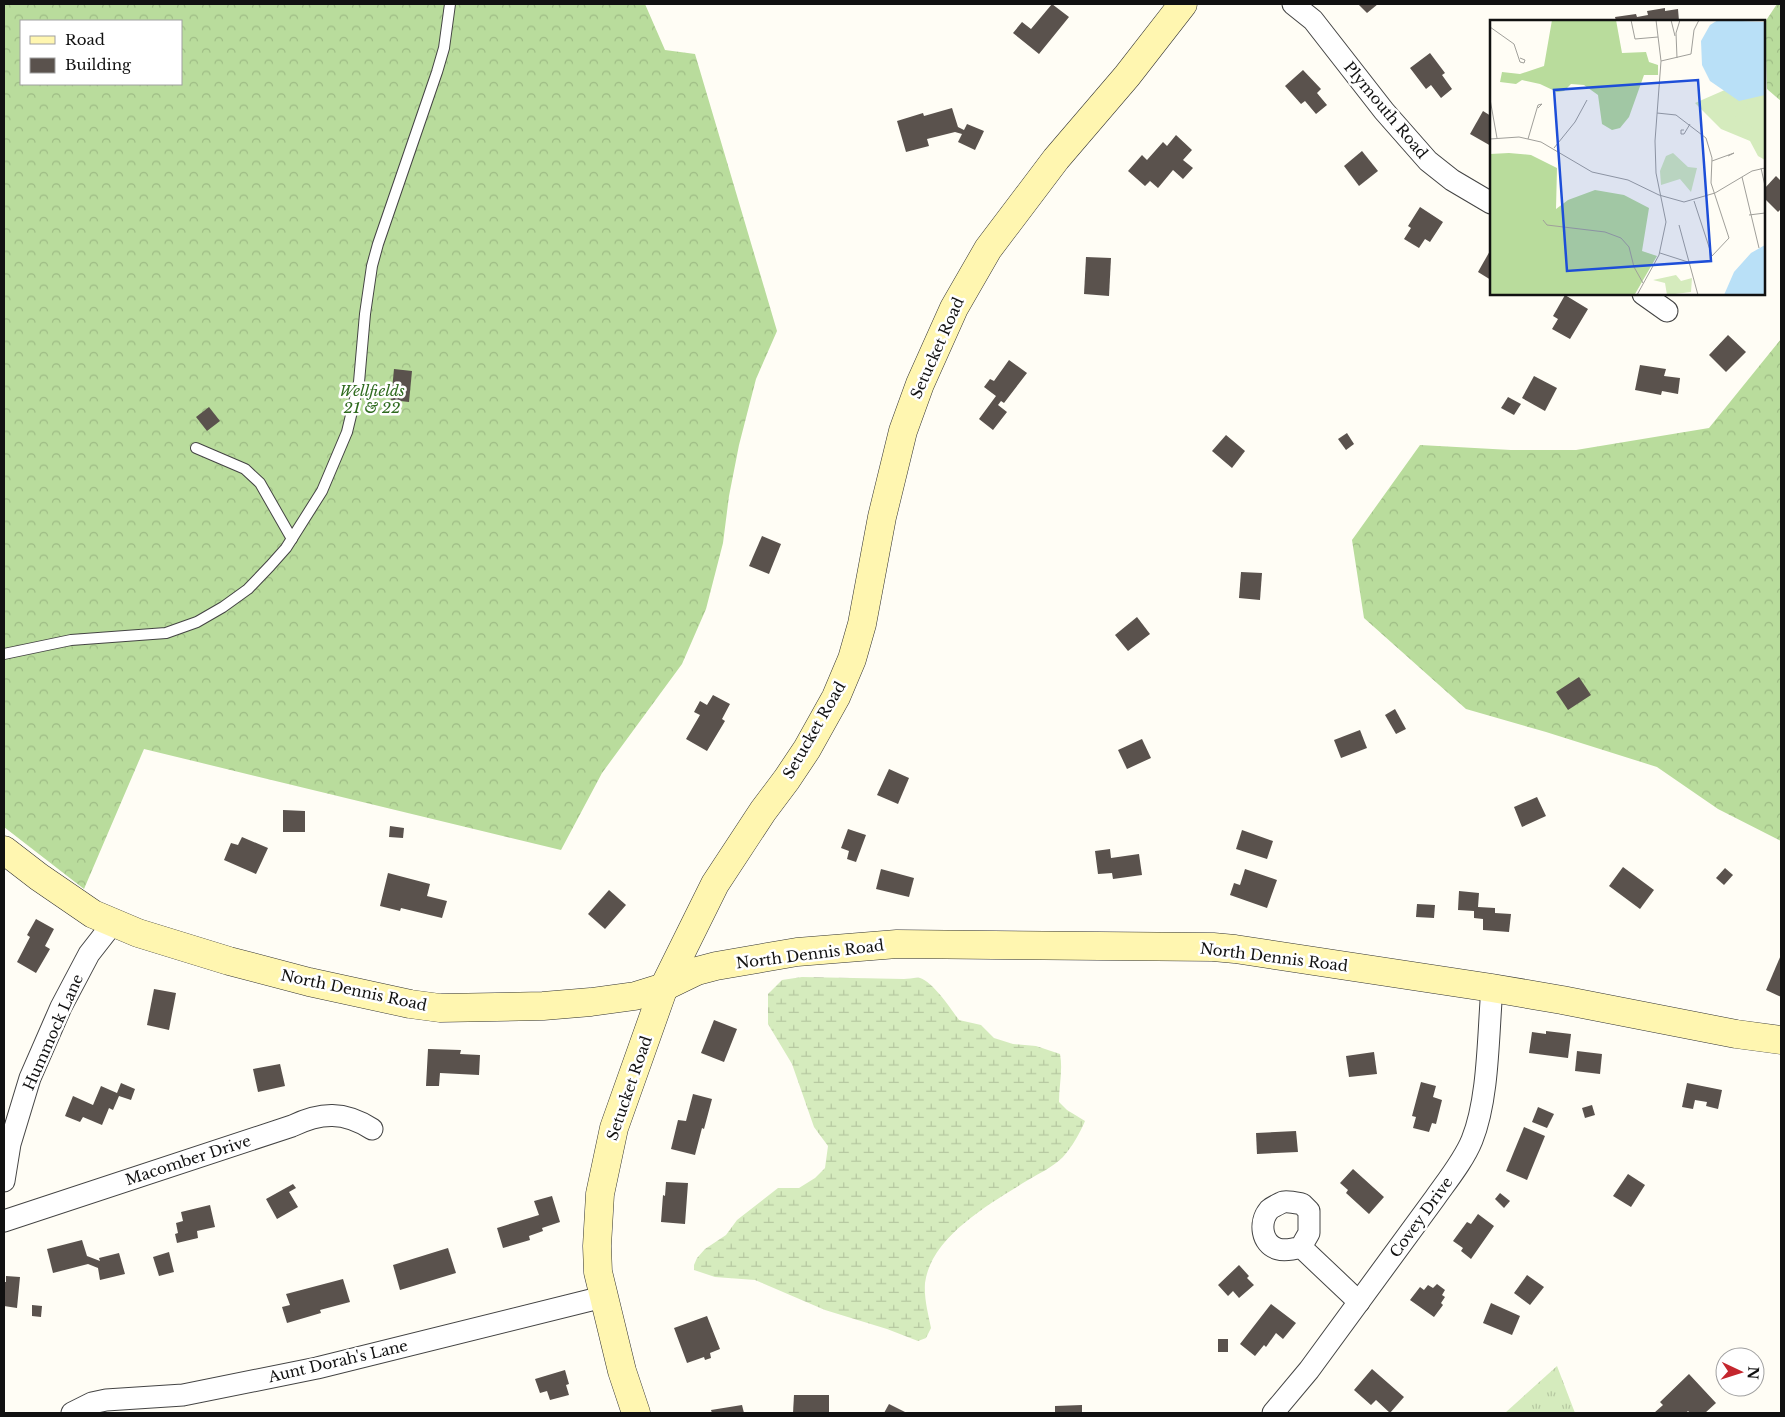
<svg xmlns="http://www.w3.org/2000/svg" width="1785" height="1417" font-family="'Libre Baskerville',serif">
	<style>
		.grass { fill: url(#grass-tufts) }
		.forest { fill: url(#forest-crowns); fill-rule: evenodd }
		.wetland { fill: url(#wetland-marsh) }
		.building { fill: #5a524d }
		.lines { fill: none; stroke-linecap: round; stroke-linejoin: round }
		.service-casing { stroke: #444; stroke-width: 12 }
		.minor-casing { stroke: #444; stroke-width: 23 }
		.secondary-casing { stroke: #333; stroke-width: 29 }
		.service { stroke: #fff; stroke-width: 10 }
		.minor { stroke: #fff; stroke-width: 21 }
		.secondary { stroke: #fff6b0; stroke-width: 28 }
		.labels { text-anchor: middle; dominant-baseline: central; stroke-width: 5; stroke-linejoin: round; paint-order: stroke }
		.street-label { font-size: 15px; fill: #111; stroke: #fff }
		.park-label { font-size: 15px; font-style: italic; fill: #2f6b1f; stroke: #fff }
		.inset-road { fill: none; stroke: #a09f9a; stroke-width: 1 }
		.view { fill: #1d4ed8; fill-opacity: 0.15; stroke: #1d4ed8; stroke-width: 2.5 }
		.inset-edge { fill: none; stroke: #111; stroke-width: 2.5 }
	</style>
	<defs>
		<pattern id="grass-tufts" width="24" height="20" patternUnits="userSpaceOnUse" patternTransform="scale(1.25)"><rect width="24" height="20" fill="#d5ebbd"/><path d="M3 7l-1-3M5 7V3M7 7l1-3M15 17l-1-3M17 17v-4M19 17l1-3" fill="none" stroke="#b6c8a1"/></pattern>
		<pattern id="forest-crowns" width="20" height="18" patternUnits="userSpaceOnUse" patternTransform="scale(1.25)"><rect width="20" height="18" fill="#b9dc9c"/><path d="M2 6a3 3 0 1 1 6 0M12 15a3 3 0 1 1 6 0" fill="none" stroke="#9ebc85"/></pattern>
		<pattern id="wetland-marsh" width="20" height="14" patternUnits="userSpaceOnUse" patternTransform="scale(1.25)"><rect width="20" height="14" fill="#d5ebbd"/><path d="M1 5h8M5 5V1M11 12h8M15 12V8" fill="none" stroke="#b6c8a1"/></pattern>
	</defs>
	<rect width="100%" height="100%" fill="#fffdf5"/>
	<path class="grass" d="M1557,1366L1575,1413H1505Z"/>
	<g class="forest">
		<path d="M4,4H645L665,50L695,54L777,331L756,379L739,445L729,496L723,543L706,609L682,664L602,773L561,850L144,749L84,889L4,827ZM21,21H181V84H21Z"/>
		<path d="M1777,4H1781V101L1767,89L1765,22Z"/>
		<path d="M1781,339V841L1718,809L1657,767L1546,732L1466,709L1364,618L1352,540L1420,445L1511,450H1576L1709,428Z"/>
	</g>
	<path class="wetland" d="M802,977L904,979C908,979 916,977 920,978C934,983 950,1008 959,1020L981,1025L994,1038L1013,1044L1036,1046L1060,1054C1063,1070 1059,1086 1059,1102L1067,1110L1085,1121C1080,1133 1072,1147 1063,1157C1053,1167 1040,1173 1028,1180C991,1203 931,1236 925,1283C924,1299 928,1313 931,1328L926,1338L918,1341L887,1329L825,1310L755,1280L715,1277L694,1270V1265L697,1258L705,1249L726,1235L737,1220L778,1188H799L815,1178L825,1168L828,1146L814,1127L792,1064L768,1024V994L782,980Z"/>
	<g class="building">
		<path d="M1052,4L1069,17L1039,54L1013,33L1022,22L1031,29Z"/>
		<path d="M1358,4H1378L1367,13Z"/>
		<path d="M1665,8V11L1678,9L1679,21H1616L1615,17L1636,14L1637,17L1648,15L1647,11Z"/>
		<path d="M1430,53L1445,73L1442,75L1452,89L1441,98L1431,85L1426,89L1410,68Z"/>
		<path d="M1303,70L1321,89L1317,93L1327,105L1316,114L1305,101L1301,104L1285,86Z"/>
		<path d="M952,108L958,127L964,130L967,124L984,131L975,150L958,142L962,134L955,132L927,139L929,146L906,152L897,121L923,113L924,116Z"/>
		<path d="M1483,111L1491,116V146L1470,134Z"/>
		<path d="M1176,135L1192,150L1183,160L1193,168L1183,179L1173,170L1158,188L1150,181L1145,186L1128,171L1142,155L1147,160L1163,142L1167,146Z"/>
		<path d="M1362,151L1378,171L1359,186L1344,166Z"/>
		<path d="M1776,176L1781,181V209L1778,212L1764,198V189Z"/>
		<path d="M1420,207L1443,222L1430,242L1425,239L1419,248L1404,239L1411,228L1408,226Z"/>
		<path d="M1491,249V280L1478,272Z"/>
		<path d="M1086,257L1111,258L1109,296L1084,294Z"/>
		<path d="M1565,295L1588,309L1570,339L1552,329L1558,319L1553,316Z"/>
		<path d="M1728,335L1746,352L1726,372L1709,355Z"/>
		<path d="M1009,360L1027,373L1004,403L1001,401L998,405L1007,412L993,430L979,419L996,396L984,387L990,379L994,381Z"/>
		<path d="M1640,365L1666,369L1664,376L1680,378L1678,394L1662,391L1661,395L1635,390Z"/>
		<path d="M394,369L412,371L409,402L391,400Z"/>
		<path d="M1534,376L1557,388L1545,411L1522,398Z"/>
		<path d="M1508,397L1521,404L1514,415L1501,408Z"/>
		<path d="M209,407L220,421L207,431L196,417Z"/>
		<path d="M1347,433L1354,444L1346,450L1338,439Z"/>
		<path d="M1226,435L1245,451L1232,468L1212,451Z"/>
		<path d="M762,536L781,544L769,574L749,566Z"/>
		<path d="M1241,572L1262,573L1260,600L1239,598Z"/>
		<path d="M1137,617L1150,634L1128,651L1115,635Z"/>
		<path d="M1579,677L1591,695L1568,710L1556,692Z"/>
		<path d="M713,695L730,704L722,719L725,721L707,751L686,739L700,715L694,712L700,701L707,705Z"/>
		<path d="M1395,709L1406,729L1396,734L1385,715Z"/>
		<path d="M1360,730L1367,748L1341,758L1334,740Z"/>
		<path d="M1142,739L1151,758L1127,769L1118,750Z"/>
		<path d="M889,769L909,778L898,804L877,795Z"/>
		<path d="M1537,797L1546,816L1522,827L1514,807Z"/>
		<path d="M283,810L305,811V832H283Z"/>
		<path d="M390,826L404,828L403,838L389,837Z"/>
		<path d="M848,829L866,835L856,862L847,859L849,851L841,848Z"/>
		<path d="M1242,830L1273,841L1267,859L1236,849Z"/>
		<path d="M242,837L268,848L256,874L224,860L231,843L238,845Z"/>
		<path d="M1110,849L1111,858L1139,854L1142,875L1113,879L1112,873L1098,874L1095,851Z"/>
		<path d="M1623,867L1654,890L1640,909L1609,886Z"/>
		<path d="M1725,868L1733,875L1724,885L1716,878Z"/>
		<path d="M881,869L914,878L909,897L876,889Z"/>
		<path d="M1245,869L1277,880L1267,908L1230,895L1234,883L1240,885Z"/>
		<path d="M388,873L430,884L427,896L447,901L442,918L401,908L400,911L380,906Z"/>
		<path d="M609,890L626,905L605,929L588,914Z"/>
		<path d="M1459,891L1479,893L1478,907L1495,908V913L1511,914L1509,932L1483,930V919L1474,918V911L1458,910Z"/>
		<path d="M1417,904L1435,905L1434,918L1416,917Z"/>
		<path d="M36,919L54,929L45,946L50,949L36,973L17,962L30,937L27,935Z"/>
		<path d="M1781,955V997L1766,990Z"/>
		<path d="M154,989L176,993L169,1030L147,1025Z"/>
		<path d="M714,1020L737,1029L724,1062L701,1053Z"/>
		<path d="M1546,1031L1571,1034L1568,1058L1529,1053L1532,1032L1546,1034Z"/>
		<path d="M428,1049L461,1050L460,1054L480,1055L479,1075L440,1073L439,1086H426Z"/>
		<path d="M1577,1051L1602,1054L1600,1074L1575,1071Z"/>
		<path d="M1374,1052L1377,1074L1349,1077L1346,1056Z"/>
		<path d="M280,1064L285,1086L258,1092L253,1069Z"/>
		<path d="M1421,1082L1436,1086L1433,1097L1442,1100L1436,1124L1432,1123L1429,1132L1413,1128L1416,1117L1412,1116Z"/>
		<path d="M121,1083L135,1089L131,1100L119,1096L113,1110L109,1108L102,1125L83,1117L80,1122L65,1116L73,1096L93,1105L101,1086L117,1093Z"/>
		<path d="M1687,1083L1722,1090L1718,1109L1706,1106L1707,1102L1695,1100L1693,1109L1682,1107Z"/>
		<path d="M693,1094L712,1099L704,1129L702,1128L695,1155L671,1149L678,1120L686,1121Z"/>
		<path d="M1592,1105L1595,1115L1585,1118L1582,1108Z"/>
		<path d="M1538,1107L1554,1114L1547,1128L1532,1122Z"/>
		<path d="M1524,1127L1545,1136L1527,1180L1506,1171Z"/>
		<path d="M1296,1131L1298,1152L1257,1154L1256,1133Z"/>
		<path d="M1353,1169L1384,1197L1369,1214L1346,1193L1348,1190L1340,1183Z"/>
		<path d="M1628,1174L1645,1185L1631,1207L1613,1196Z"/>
		<path d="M666,1182L688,1183L685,1224L661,1222L663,1195L665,1196Z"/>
		<path d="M293,1184L296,1188L289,1192L298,1207L277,1219L266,1199Z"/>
		<path d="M1500,1193L1510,1201L1504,1208L1495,1199Z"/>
		<path d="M552,1196L560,1222L542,1228L543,1231L529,1236L530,1240L503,1248L497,1228L539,1215L534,1201Z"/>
		<path d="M210,1205L215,1227L197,1231L198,1238L177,1243L175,1234L178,1233L176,1223L183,1221L181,1212Z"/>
		<path d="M1478,1214L1494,1226L1471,1259L1461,1251L1463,1248L1453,1241L1467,1222L1471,1224Z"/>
		<path d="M82,1240L87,1256L100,1261L99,1258L119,1253L125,1274L100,1280L98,1268L88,1264L53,1273L47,1249Z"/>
		<path d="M448,1248L456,1273L400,1290L393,1265Z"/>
		<path d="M169,1252L174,1272L159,1276L153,1257Z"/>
		<path d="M1239,1265L1249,1276L1247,1278L1254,1285L1239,1298L1233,1291L1228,1296L1218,1285Z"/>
		<path d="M1527,1275L1544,1287L1530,1305L1514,1293Z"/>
		<path d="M6,1276L20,1277L17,1308L4,1306V1282H6Z"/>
		<path d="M343,1279L350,1302L320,1310L321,1313L287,1323L282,1307L290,1305L286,1294Z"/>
		<path d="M1437,1284L1445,1290L1442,1295L1445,1297L1441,1303L1443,1305L1434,1317L1410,1300L1420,1287L1424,1290L1428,1285L1433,1288Z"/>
		<path d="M1491,1303L1520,1316L1512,1335L1483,1323Z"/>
		<path d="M1271,1304L1296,1323L1283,1339L1276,1333L1266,1347L1264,1345L1255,1356L1240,1344Z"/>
		<path d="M32,1305L42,1306L41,1317L32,1316Z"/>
		<path d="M707,1316L720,1349L710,1353L711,1358L705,1360L704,1357L687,1363L674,1328Z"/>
		<rect x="1218" y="1339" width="10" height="13"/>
		<path d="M1372,1369L1404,1397L1390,1413L1376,1400L1371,1405L1354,1390Z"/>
		<path d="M565,1370L569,1384L566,1385L569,1395L550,1400L547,1391L540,1393L535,1379Z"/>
		<path d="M1689,1374L1716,1403L1705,1413H1690L1688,1411L1686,1413H1654L1663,1405L1660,1402Z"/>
		<path d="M794,1395H829V1413H793Z"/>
		<path d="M889,1404L907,1413H884Z"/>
		<path d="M742,1405L744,1413H712L711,1410Z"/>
		<path d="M1082,1405V1413H1055V1406Z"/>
	</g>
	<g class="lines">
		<defs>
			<g id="service">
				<path d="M196,448L245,469L260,483L292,539"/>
				<path d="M4,654L71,640L166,633L197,622L223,607L248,589L270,566L286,548L322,491L347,432L359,382L365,314L372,266L378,244L437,72L444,48L450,4"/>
			</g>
			<g id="minor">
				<path d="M1293,4L1313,20L1384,111L1428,161L1452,180L1491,203"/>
				<path d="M1643,294L1667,311"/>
				<path d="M4,1181L10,1144L30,1078L61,1007L89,954L114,922"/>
				<path d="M4,1221L292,1126C321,1112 344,1111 372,1129"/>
				<path d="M1301,1247L1309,1233V1211L1302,1204C1297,1203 1289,1201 1283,1202C1279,1204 1272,1207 1269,1210C1259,1222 1261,1244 1278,1249C1285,1251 1294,1249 1301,1247L1359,1302"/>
				<path d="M72,1413L92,1403L106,1400L183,1395L317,1368L603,1297"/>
				<path d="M1273,1413L1309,1370L1435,1198C1447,1181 1464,1160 1472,1140C1489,1098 1488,1033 1492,988"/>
			</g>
			<g id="secondary">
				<path d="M4,850L39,877L93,914L138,933L229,961L309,982L410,1004L440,1008L543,1006L591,1002L635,996L664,987L697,971L716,966L797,952L897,944L1213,947L1235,949L1492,988L1562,1000L1736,1034L1781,1040"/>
				<path d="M636,1413L622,1371L598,1272L597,1246L600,1194L614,1128L664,987L715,884L763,811L787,779L807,749L836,697L852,659L862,624L882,517L903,431L920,384L954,308L988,249L1056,159L1127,76L1183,4"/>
			</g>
		</defs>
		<use href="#service" class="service-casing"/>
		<use href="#minor" class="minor-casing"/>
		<use href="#secondary" class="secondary-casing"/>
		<use href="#service" class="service"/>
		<use href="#minor" class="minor"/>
		<use href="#secondary" class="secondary"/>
	</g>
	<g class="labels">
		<g class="street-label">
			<text transform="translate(1386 110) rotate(50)">Plymouth Road</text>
			<text transform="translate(937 348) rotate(-66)">Setucket Road</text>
			<text transform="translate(814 730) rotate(-60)">Setucket Road</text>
			<text transform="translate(810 954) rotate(-7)">North Dennis Road</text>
			<text transform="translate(1274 957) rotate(7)">North Dennis Road</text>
			<text transform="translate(354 990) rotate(12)">North Dennis Road</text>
			<text transform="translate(53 1032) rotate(-66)">Hummock Lane</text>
			<text transform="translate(629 1088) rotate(-71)">Setucket Road</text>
			<text transform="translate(188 1160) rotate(-18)">Macomber Drive</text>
			<text transform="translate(1421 1217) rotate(-54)">Covey Drive</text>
			<text transform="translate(338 1361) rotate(-13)">Aunt Dorah's Lane</text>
		</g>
		<g class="park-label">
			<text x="372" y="390">Wellfields<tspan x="372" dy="17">21 &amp; 22</tspan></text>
		</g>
	</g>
	<g transform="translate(1490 20)">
		<rect width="275" height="275" fill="#fffdf5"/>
		<path d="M275,68V140L268,136L260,121L231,109L205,83L237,69Z" fill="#d5ebbd"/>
		<path d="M62,0H126L132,33L156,32L159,42L168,45V55H154L139,97L130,108L122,110L112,104L108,75L94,65L81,64L74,71L67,72L50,64L32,60L26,64L10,62L12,52L30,54L54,46ZM19,133L41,135L67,148L66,189L78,180L105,170L134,175L159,188L152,231L167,236L145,274L0,275V134Z" fill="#b9dc9c"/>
		<path d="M275,77V88L271,91H275V109L267,110L245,98L246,94L256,89L258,81ZM183,133L198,147L207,148L201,172L190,159L171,165L170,151L176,136ZM186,255L191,261L202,258L201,272L177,275L175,263L163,260Z" fill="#d5ebbd"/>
		<path d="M228,0L275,2V75L249,81L220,61L212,45L211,21L220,5ZM275,225V275H234L244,252L261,233Z" fill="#b9e0f7"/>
		<path class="inset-road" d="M141,0L145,19L168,17M181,0L185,16M0,7L24,24L30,42L34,43L35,40L30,38M187,38L186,13L190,0M171,41L201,34L204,10L209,0M0,79L7,118M167,93L186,95L216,118L222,138L221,163L239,218L222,236L204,181M194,110H191V114H194L200,104M0,119L29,117L51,122L102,152L138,160L169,175L194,182L225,173L262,151L275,148M38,119L48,85L52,84L48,88M64,128L85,102L97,80M222,141L244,133L238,136M271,148L275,166M252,157L269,228M259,195L275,193M53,200L57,205L115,212L131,218L139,227L144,247L153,263M189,205L208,275M170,233L201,243M147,275L169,235L176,202L166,153L165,121L171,41L166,0"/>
		<path class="view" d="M208,60L221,241L77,251L64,70Z"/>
		<rect width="275" height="275" class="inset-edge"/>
	</g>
	<rect width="1785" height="1417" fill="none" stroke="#111111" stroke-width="10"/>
	<rect x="20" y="20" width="162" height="65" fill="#ffffff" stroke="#a0a0a0"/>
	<rect x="30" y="36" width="25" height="8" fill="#fff6b0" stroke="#a0a0a0"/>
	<text x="65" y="45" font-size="15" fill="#111111">Road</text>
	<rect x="30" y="58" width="25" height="15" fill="#5a524d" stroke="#a0a0a0"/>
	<text x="65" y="70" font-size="15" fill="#111111">Building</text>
	<g transform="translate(1740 1372) rotate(94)"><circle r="24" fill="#ffffff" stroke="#a0a0a0"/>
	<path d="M0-4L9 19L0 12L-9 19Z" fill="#c4262e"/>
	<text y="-8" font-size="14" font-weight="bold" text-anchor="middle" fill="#111111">N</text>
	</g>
</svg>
